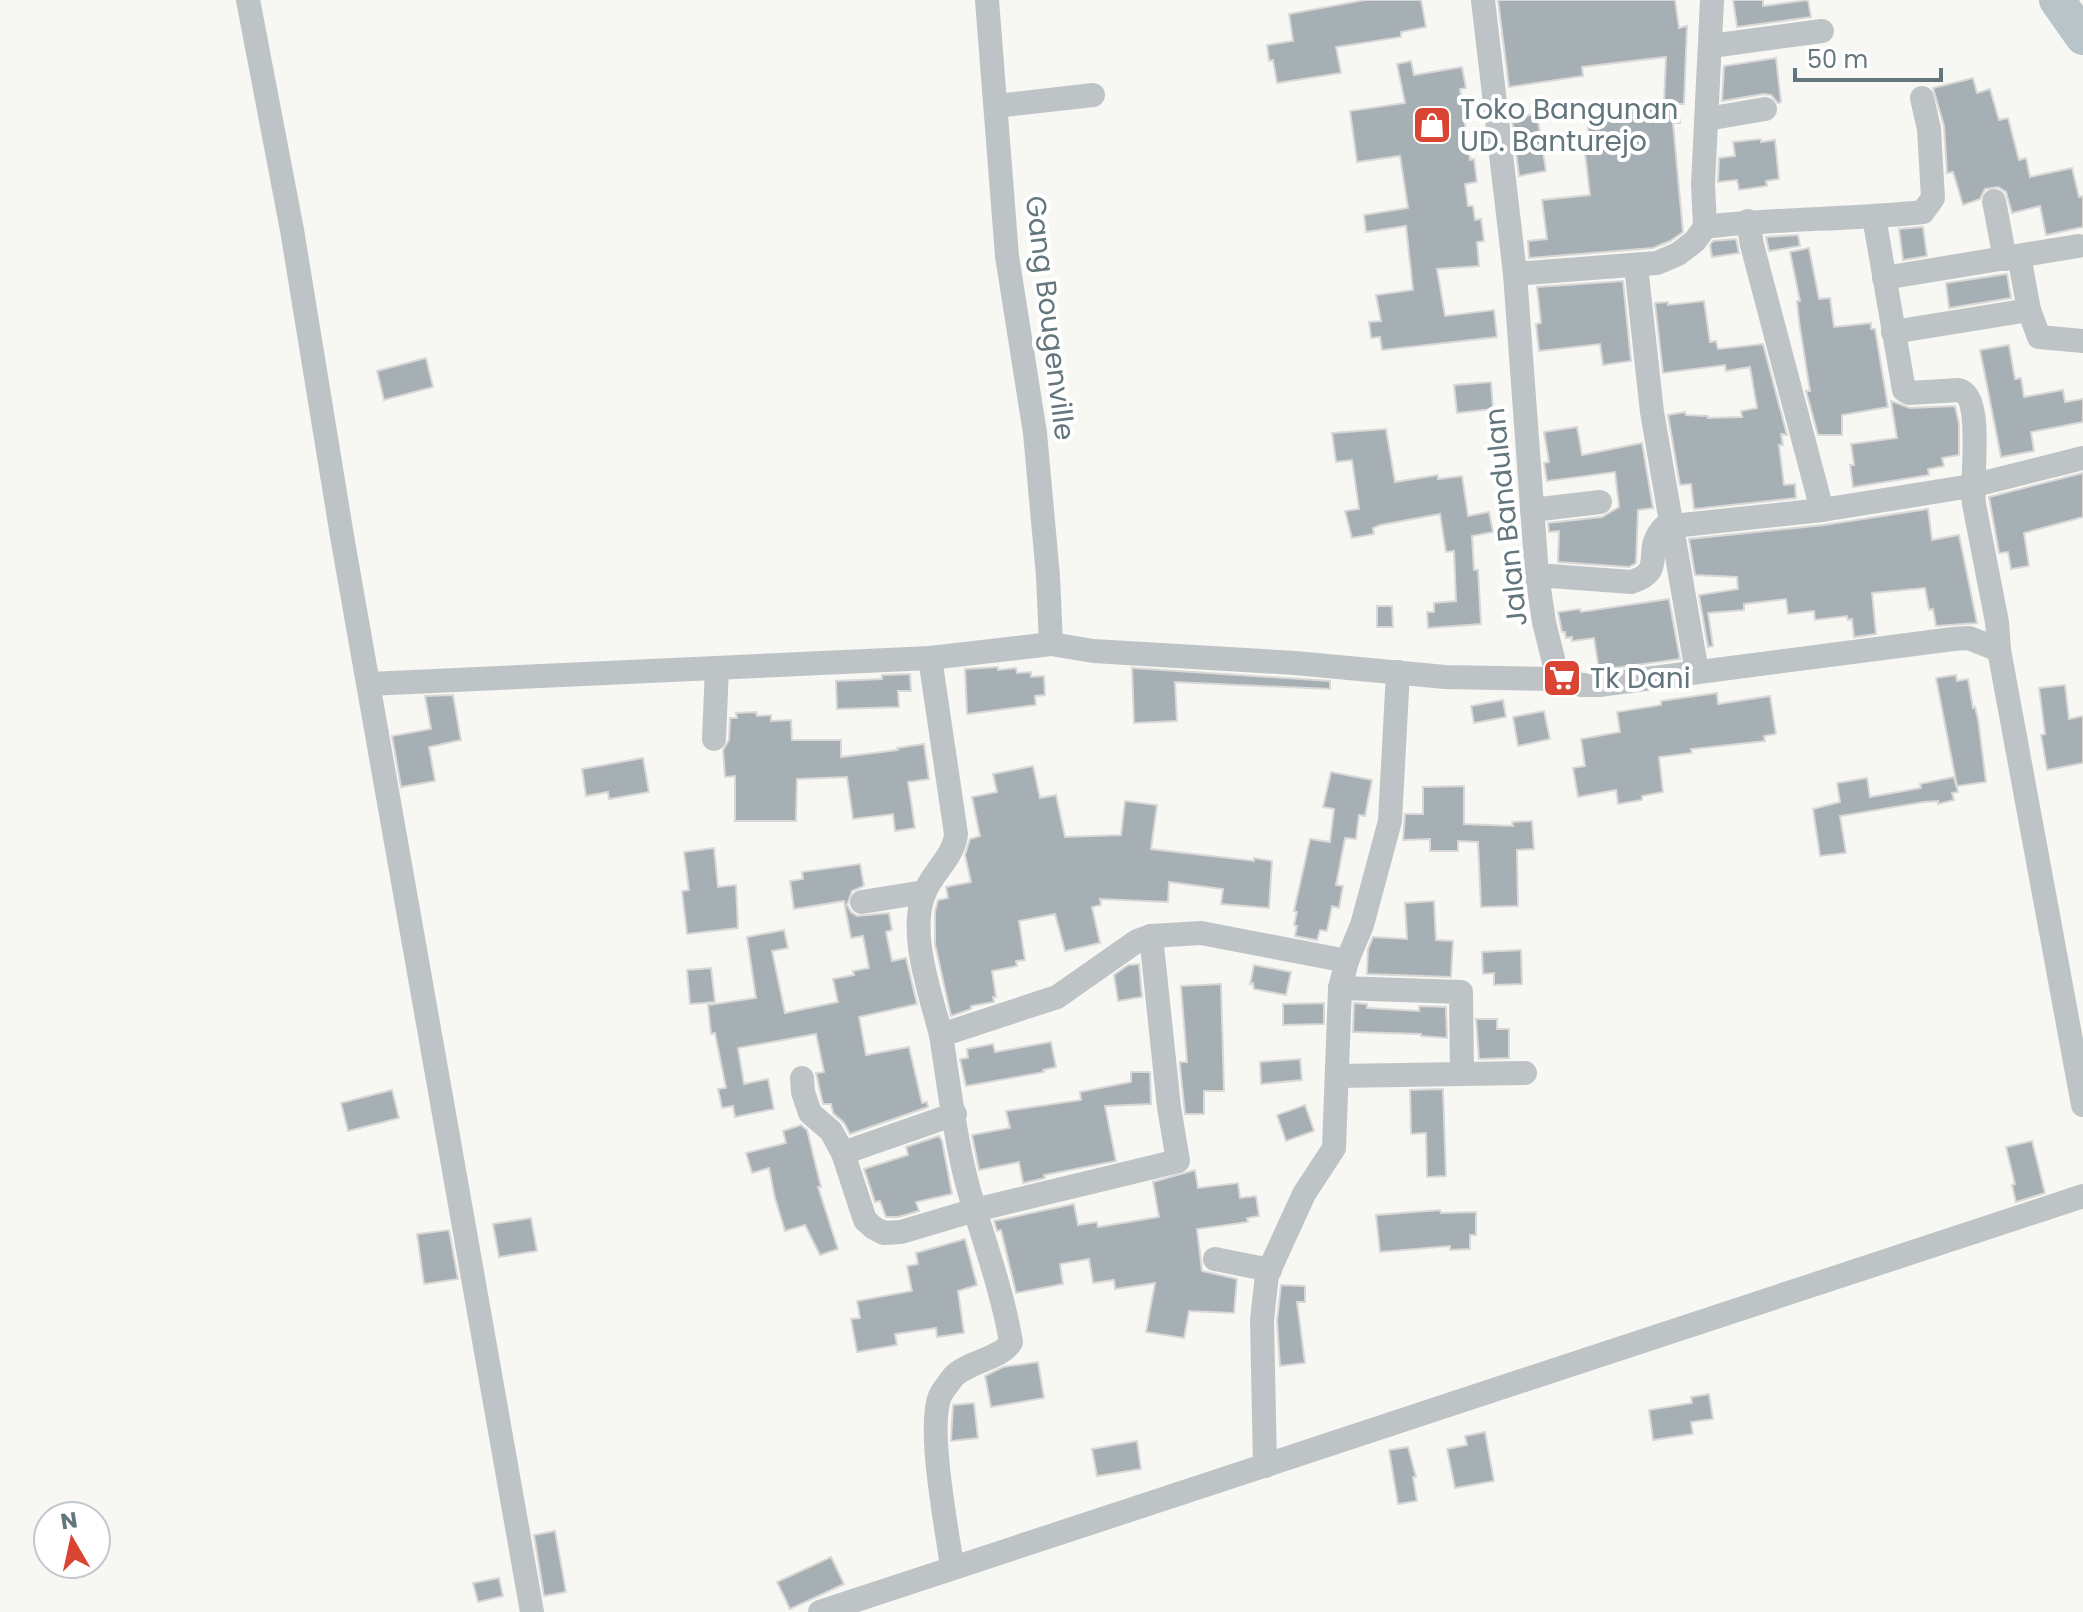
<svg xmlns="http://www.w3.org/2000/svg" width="2083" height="1612" font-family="Poppins,sans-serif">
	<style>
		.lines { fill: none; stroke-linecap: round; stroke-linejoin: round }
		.river { stroke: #b8c4c7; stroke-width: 36 }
		.building { fill: #a6afb3; stroke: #d9d8d7; stroke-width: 2 }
		.minor { stroke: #bec4c6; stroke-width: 24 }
		.labels { text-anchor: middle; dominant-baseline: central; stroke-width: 8; stroke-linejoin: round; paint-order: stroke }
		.poi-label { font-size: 28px; fill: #64767d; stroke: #fff; text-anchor: start }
		.street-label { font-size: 28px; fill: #64767d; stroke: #fff }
	</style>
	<rect width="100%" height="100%" fill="#f7f7f4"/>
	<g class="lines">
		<path class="river" d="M2057,0L2083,37"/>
	</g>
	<g class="building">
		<path d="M1365,0H1421L1426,27L1401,32V37L1336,47L1341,73L1277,83L1273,60L1269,61L1267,45L1293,41L1289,14Z"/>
		<path d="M1498,0H1675L1679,28L1687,26L1684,104H1678L1680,123H1673L1683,232L1670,241L1653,248L1529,258L1528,241L1547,239L1542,200L1590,195L1585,153L1590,152L1587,117L1627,112L1626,106L1664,102L1666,57L1582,67L1583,76L1509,87Z"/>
		<path d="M1733,0H1763V6L1808,0L1811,17L1737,27Z"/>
		<path d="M1776,58L1781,102L1778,103L1771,95L1763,94L1722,101L1724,66Z"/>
		<path d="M1411,61L1414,75L1462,67L1466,88L1460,89L1470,160L1474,159L1477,182L1465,184L1468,206H1473L1475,220L1481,219L1484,241L1477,242L1479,266L1437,269L1445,316L1494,310L1497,337L1382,350L1380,337L1371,338L1369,322L1381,321L1376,295L1413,290L1406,226L1366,232L1364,215L1408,208L1400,156L1357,162L1350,111L1405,103L1397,64Z"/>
		<path d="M1973,78L1977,93L1990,89L1999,120L2008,118L2019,160L2026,158L2030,177L2072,168L2079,197L2083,196V227L2046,235L2040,206L2012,213L2006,192L1998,187L1985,189L1980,199L1963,205L1953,172L1947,173L1944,126L1933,88Z"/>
		<path d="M1537,114L1546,171L1519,176L1512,118Z"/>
		<path d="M1761,139V142L1775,140L1779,179L1766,181L1767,186L1739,190L1737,180L1718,182L1719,158L1735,156L1733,142Z"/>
		<path d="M1923,227L1927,256L1903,260L1899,229Z"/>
		<path d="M1798,235L1800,246L1769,251L1766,237Z"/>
		<path d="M1736,239L1739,253L1712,257L1710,245L1713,241Z"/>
		<path d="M1809,248L1819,299L1830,298L1834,327L1871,323V329H1875L1888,407L1842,415V435H1818L1806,391H1810L1799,321L1797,301H1800L1790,252Z"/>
		<path d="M2007,274L2011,298L1949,308L1946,283Z"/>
		<path d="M1623,281L1631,361L1603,365L1600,344L1539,351L1536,324L1541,323L1537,287Z"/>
		<path d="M1704,301L1710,342L1716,341L1718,349L1763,344L1787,435L1781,434L1783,445H1779L1784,485L1795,484L1796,498L1694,509L1691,484L1680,485L1668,415L1685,412L1686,415L1708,416V418L1742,417L1741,411L1757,408L1750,367L1726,371L1725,365L1663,373L1655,303L1668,302V305Z"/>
		<path d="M2009,345L2015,379L2021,378L2024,397L2063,390L2065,402L2083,399V422L2031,432L2034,451L2001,457L1980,350Z"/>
		<path d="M426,358L433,387L384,400L377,371Z"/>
		<path d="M1491,382L1493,409L1457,413L1454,385Z"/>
		<path d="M1891,401L1910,408L1955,406L1959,424V455L1942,458L1944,466L1928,469L1929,475L1853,487L1850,465H1854L1851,444L1897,438Z"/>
		<path d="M1577,427L1582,455L1642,443L1653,508L1638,510L1636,563L1629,567L1558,562L1559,531L1549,532L1548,523L1602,517L1619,507L1615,472L1547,481L1544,463L1549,462L1544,432Z"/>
		<path d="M1386,429L1395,482L1438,475V479L1462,476L1468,516L1489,512L1493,532L1472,536L1474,570H1478L1481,624L1428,628L1427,612H1434V603L1456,601L1454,551L1446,552L1440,514L1380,525L1373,528L1374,534L1352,538L1345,511L1359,509L1352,460L1336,462L1332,433Z"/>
		<path d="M2083,473V517L2024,533L2029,566L2011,569L2008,552L1999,553L1989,497Z"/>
		<path d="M1928,509L1932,540L1959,535L1977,623L1936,626L1933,609L1929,610L1925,588L1872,593L1876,634L1854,637L1852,619L1848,620L1847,616L1815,620L1814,611L1788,614L1786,599L1744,604V610L1708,613L1713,646L1708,647L1699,595L1738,589L1737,577L1695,575L1689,539L1824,525Z"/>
		<path d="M1669,599L1680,659L1599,670L1594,638L1572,641V637L1566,638L1565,632H1562L1558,612L1580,609L1581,612Z"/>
		<path d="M1377,606H1392L1393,627H1377Z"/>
		<path d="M998,667V670L1016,668L1017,673L1031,672V677L1044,676L1045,695L1035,696L1036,705L967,714L965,669Z"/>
		<path d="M1132,668L1330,681V689L1175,682L1177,721L1134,723Z"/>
		<path d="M910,674L911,691H898L899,707L837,709L836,681L882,679V675Z"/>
		<path d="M1956,675L1957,681L1968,679L1973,708L1975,707L1978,719L1986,782L1957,786L1936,678Z"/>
		<path d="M2065,685L2069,719L2083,716V763L2047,770L2041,735L2045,734L2039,688Z"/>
		<path d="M1717,693L1718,704L1770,696L1776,734L1764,736L1765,741L1691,749L1692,753L1659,757L1663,792L1642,796V800L1618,804L1616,790L1578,797L1573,768L1585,766L1581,739L1620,732L1617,712L1661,705V701Z"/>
		<path d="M453,695L461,740L429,747L435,781L401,787L392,736L431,729L425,696Z"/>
		<path d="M1503,700L1506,717L1474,723L1471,706Z"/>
		<path d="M1544,711L1550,739L1518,746L1513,717Z"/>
		<path d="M756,712L757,716L771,715V721L791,720L792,740H841V757L898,750L897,748L924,744L929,779L908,782L915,828L895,831L893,814L853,819L847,777L797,779L796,821H735V776L725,777L723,750L729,740L730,718H737L736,713Z"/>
		<path d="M643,758L649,792L609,799L608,792L586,796L582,769Z"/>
		<path d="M1033,766L1040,798L1056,795L1065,837L1121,835L1125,801L1157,805L1151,849L1254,861V858L1272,861L1269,908L1221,904L1223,889L1169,882L1168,902L1100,899L1101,905L1092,907L1100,943L1065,951L1055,914L1019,921L1025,960L1016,961L1017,966L992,971L996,997H993L994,1002L971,1006V1009L951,1016L935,944V912L938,900L948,898L946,887L971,882L965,855L970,839L980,836L972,797L997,792L993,774Z"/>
		<path d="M1331,772L1372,780L1365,816L1359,815L1356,839L1345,838L1336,885L1343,886L1339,908L1332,906L1327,931L1320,930L1317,940L1295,936L1297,926L1294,925L1297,912L1294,911L1310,839L1330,842L1334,809L1323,807Z"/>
		<path d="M1954,777L1958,792L1952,793L1954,800L1938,804V801L1924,802L1840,816L1846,853L1820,856L1813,809L1840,802L1837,783L1867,778L1870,797L1921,788L1920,784Z"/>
		<path d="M1464,786V824L1513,826L1512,822L1532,821L1534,849L1517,850L1518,906L1481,907L1478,842L1458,841V851H1430V839L1403,840L1405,814H1423V787Z"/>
		<path d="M714,848L718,887L736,885L738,928L687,934L682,891L689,890L684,852Z"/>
		<path d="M860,864L864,886L852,891L847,905L851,912L857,916L889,913L892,930L886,932L892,961L906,958L917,1004L859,1017L866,1055L909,1047L922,1103L927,1102L928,1107L850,1134L844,1123L833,1113L831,1104H823L816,1073L824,1072L816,1034L738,1048L744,1084L768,1079L774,1109L735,1117L733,1106L722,1108L718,1089L726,1088L715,1033L711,1034L708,1005L756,998L747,937L784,930L788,948L772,951L785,1013L838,1002L833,979L854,975L853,971L869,968L863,936L851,938L844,901L794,909L790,881L803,879L802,872Z"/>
		<path d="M1434,901L1436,940L1453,941L1451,977L1367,974L1368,949L1373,937L1407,939L1405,903Z"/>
		<path d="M1521,950L1522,984L1494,985V973L1483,974L1482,952Z"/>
		<path d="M1139,964L1142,997L1118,1001L1114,975L1128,965Z"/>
		<path d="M1254,965L1291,972L1286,995L1254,989L1253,983L1250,984Z"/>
		<path d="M711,968L715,1002L690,1004L687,970Z"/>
		<path d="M1221,984L1224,1091H1204V1114H1185L1180,1066V1062H1187L1181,986Z"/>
		<path d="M1324,1003V1024L1283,1025V1004Z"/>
		<path d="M1354,1003L1367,1004V1008L1419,1011V1006L1446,1007L1447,1038L1421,1036V1034L1353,1032Z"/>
		<path d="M1476,1019H1497V1029H1509V1058L1479,1059Z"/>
		<path d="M1051,1042L1056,1067L1043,1070L1044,1072L966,1086L960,1059L968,1058L967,1049L993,1044L995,1052Z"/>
		<path d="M1300,1059L1302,1080L1261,1084L1260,1062Z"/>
		<path d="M1131,1072H1150L1151,1104L1105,1106L1116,1161L1044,1175L1045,1178L1023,1183L1019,1162L979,1170L972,1135L1010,1128L1006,1111L1081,1100L1080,1092L1131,1082Z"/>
		<path d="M1443,1089L1446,1176L1427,1177L1426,1133L1411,1134L1410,1090Z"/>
		<path d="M392,1090L399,1118L348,1131L341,1103Z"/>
		<path d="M1305,1105L1314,1131L1286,1141L1277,1115Z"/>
		<path d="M801,1125L807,1130L821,1187H818L838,1249L820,1255L805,1225L785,1231L775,1198L769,1168L752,1173L746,1153L786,1143L783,1131Z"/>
		<path d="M939,1136L942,1141L952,1194L916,1202L919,1211L898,1217H886L880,1201L875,1202L864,1169L908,1155L906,1147Z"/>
		<path d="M2032,1141L2045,1193L2016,1202L2012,1185L2015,1184L2006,1147Z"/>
		<path d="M1195,1170L1198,1188L1238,1183L1240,1198L1256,1196L1259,1216L1247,1218L1248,1222L1197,1229L1202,1271L1237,1279L1234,1313L1189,1311L1184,1338L1146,1332L1155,1283L1115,1289L1114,1280L1093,1283L1089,1259L1060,1264L1063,1284L1016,1293L1001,1230L997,1231L994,1221L1074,1204L1078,1225L1097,1222L1098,1227L1159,1217L1153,1182Z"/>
		<path d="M1440,1210L1441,1213L1476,1212V1235H1470V1249L1450,1250V1246L1380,1252L1376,1215Z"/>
		<path d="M531,1218L537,1251L499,1257L493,1224Z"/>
		<path d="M449,1230L458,1279L424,1284L417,1234Z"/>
		<path d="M965,1239L977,1285L958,1291L964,1333L937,1337L936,1328L895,1334L897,1345L857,1352L851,1319L860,1318L857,1301L912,1291L907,1266L918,1264L916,1253Z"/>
		<path d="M1281,1285L1305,1286V1302H1297L1305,1363L1280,1366L1277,1321Z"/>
		<path d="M1038,1362L1044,1398L991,1407L985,1376L1003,1367Z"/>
		<path d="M1709,1394L1713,1419L1691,1422L1693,1434L1653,1440L1649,1410L1692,1403L1691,1397Z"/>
		<path d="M974,1403L978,1438L951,1441L953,1405Z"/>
		<path d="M1485,1432L1494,1481L1455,1488L1447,1449L1467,1445L1465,1436Z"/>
		<path d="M1137,1441L1141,1469L1097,1476L1092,1449Z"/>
		<path d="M1408,1447L1416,1477H1413L1417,1501L1398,1504L1389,1450Z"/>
		<path d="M555,1531L566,1592L544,1596L534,1535Z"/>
		<path d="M831,1557L844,1584L790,1609L777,1582Z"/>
		<path d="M499,1578L503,1596L478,1602L473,1583Z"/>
	</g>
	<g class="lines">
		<g class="minor">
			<path d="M248,0L292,230L343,542L532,1612"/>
			<path d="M987,0L1007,256L1035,433L1048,576L1051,644"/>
			<path d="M1483,0L1515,274L1537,575L1544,622L1558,679L1582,685H1599L1953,639L1969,638L1999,650"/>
			<path d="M1711,46L1822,31"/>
			<path d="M996,106L1093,95"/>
			<path d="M1707,119L1765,109"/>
			<path d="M1994,201L2005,259"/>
			<path d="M1874,217L1904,390L1909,393L1959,390C1985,397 1970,481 1974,504L1997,622L1999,650L2083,1105"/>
			<path d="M1748,221L1752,245L1822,510"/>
			<path d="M1705,227C1777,218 1850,220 1923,212L1933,198L1929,129L1922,98"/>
			<path d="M1636,266L1652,412L1697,672"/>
			<path d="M1515,274L1657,263L1678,254L1695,241L1705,227L1703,184L1712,0"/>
			<path d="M1884,278L2078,246"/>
			<path d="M2029,310L2039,337L2083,341"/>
			<path d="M1893,332L2029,310L2019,256"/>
			<path d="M1532,510L1600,502"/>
			<path d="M1537,575L1631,582C1668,571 1641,551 1664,527L1822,510L1971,486L2083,458"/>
			<path d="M930,658L956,834C954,857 932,872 924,894C908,933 931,995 941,1035"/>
			<path d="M369,684L930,658L1051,644L1093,651L1295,663L1445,677L1558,679"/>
			<path d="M714,739L717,668"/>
			<path d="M862,902L924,892"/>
			<path d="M1340,988L1461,992L1462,1074"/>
			<path d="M1338,1076L1525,1073"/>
			<path d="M802,1078L803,1092L810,1113L831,1131L843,1153L955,1114"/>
			<path d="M843,1153L865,1220L874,1228L884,1233L901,1232L975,1210L1178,1161L1169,1107L1151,936L1201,933L1347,961L1362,925L1390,821L1398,672"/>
			<path d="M1215,1259L1270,1270"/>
			<path d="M1265,1466L1262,1320L1267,1275L1304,1194L1334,1148L1340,988L1347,961"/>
			<path d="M952,1567C947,1528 927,1429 940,1396C943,1390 950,1381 954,1376C968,1362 1004,1357 1011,1342C1002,1289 983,1239 968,1187C955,1138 949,1086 941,1035L1057,997L1137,941L1151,936"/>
			<path d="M820,1612L2083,1196"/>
		</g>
	</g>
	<defs>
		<symbol id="shop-square" viewBox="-11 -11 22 22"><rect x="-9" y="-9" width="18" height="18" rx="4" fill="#da4432" stroke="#fff"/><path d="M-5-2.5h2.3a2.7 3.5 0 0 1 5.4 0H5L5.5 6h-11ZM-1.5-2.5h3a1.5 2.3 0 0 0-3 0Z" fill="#fff"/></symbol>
		<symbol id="supermarket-square" viewBox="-11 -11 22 22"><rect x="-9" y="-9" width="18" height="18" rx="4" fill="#da4432" stroke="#fff"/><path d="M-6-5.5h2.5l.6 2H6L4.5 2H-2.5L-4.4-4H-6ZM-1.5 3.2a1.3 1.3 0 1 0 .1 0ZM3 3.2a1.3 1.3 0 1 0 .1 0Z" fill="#fff"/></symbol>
	</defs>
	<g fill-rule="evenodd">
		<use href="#shop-square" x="1410" y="103" width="44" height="44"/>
		<use href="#supermarket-square" x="1540" y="656" width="44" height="44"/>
	</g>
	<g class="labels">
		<g class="poi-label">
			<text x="1460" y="109">Toko Bangunan<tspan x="1460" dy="32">UD. Banturejo</tspan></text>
			<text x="1590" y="678">Tk Dani</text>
		</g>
		<g class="street-label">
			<text transform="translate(1050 318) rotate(83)">Gang Bougenville</text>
			<text transform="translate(1506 517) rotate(-96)">Jalan Bandulan</text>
		</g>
	</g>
	<g transform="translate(72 1540) rotate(351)"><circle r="38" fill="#ffffff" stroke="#c1c8cb" stroke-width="2"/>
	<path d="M0-6L14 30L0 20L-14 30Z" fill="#da4432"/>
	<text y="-12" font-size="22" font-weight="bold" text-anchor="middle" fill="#64767d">N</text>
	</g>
	<path d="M1795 68v12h146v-12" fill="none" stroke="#64767d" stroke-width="4"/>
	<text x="1807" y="68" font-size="24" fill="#64767d" stroke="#ffffff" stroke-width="6" paint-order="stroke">50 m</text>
</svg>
